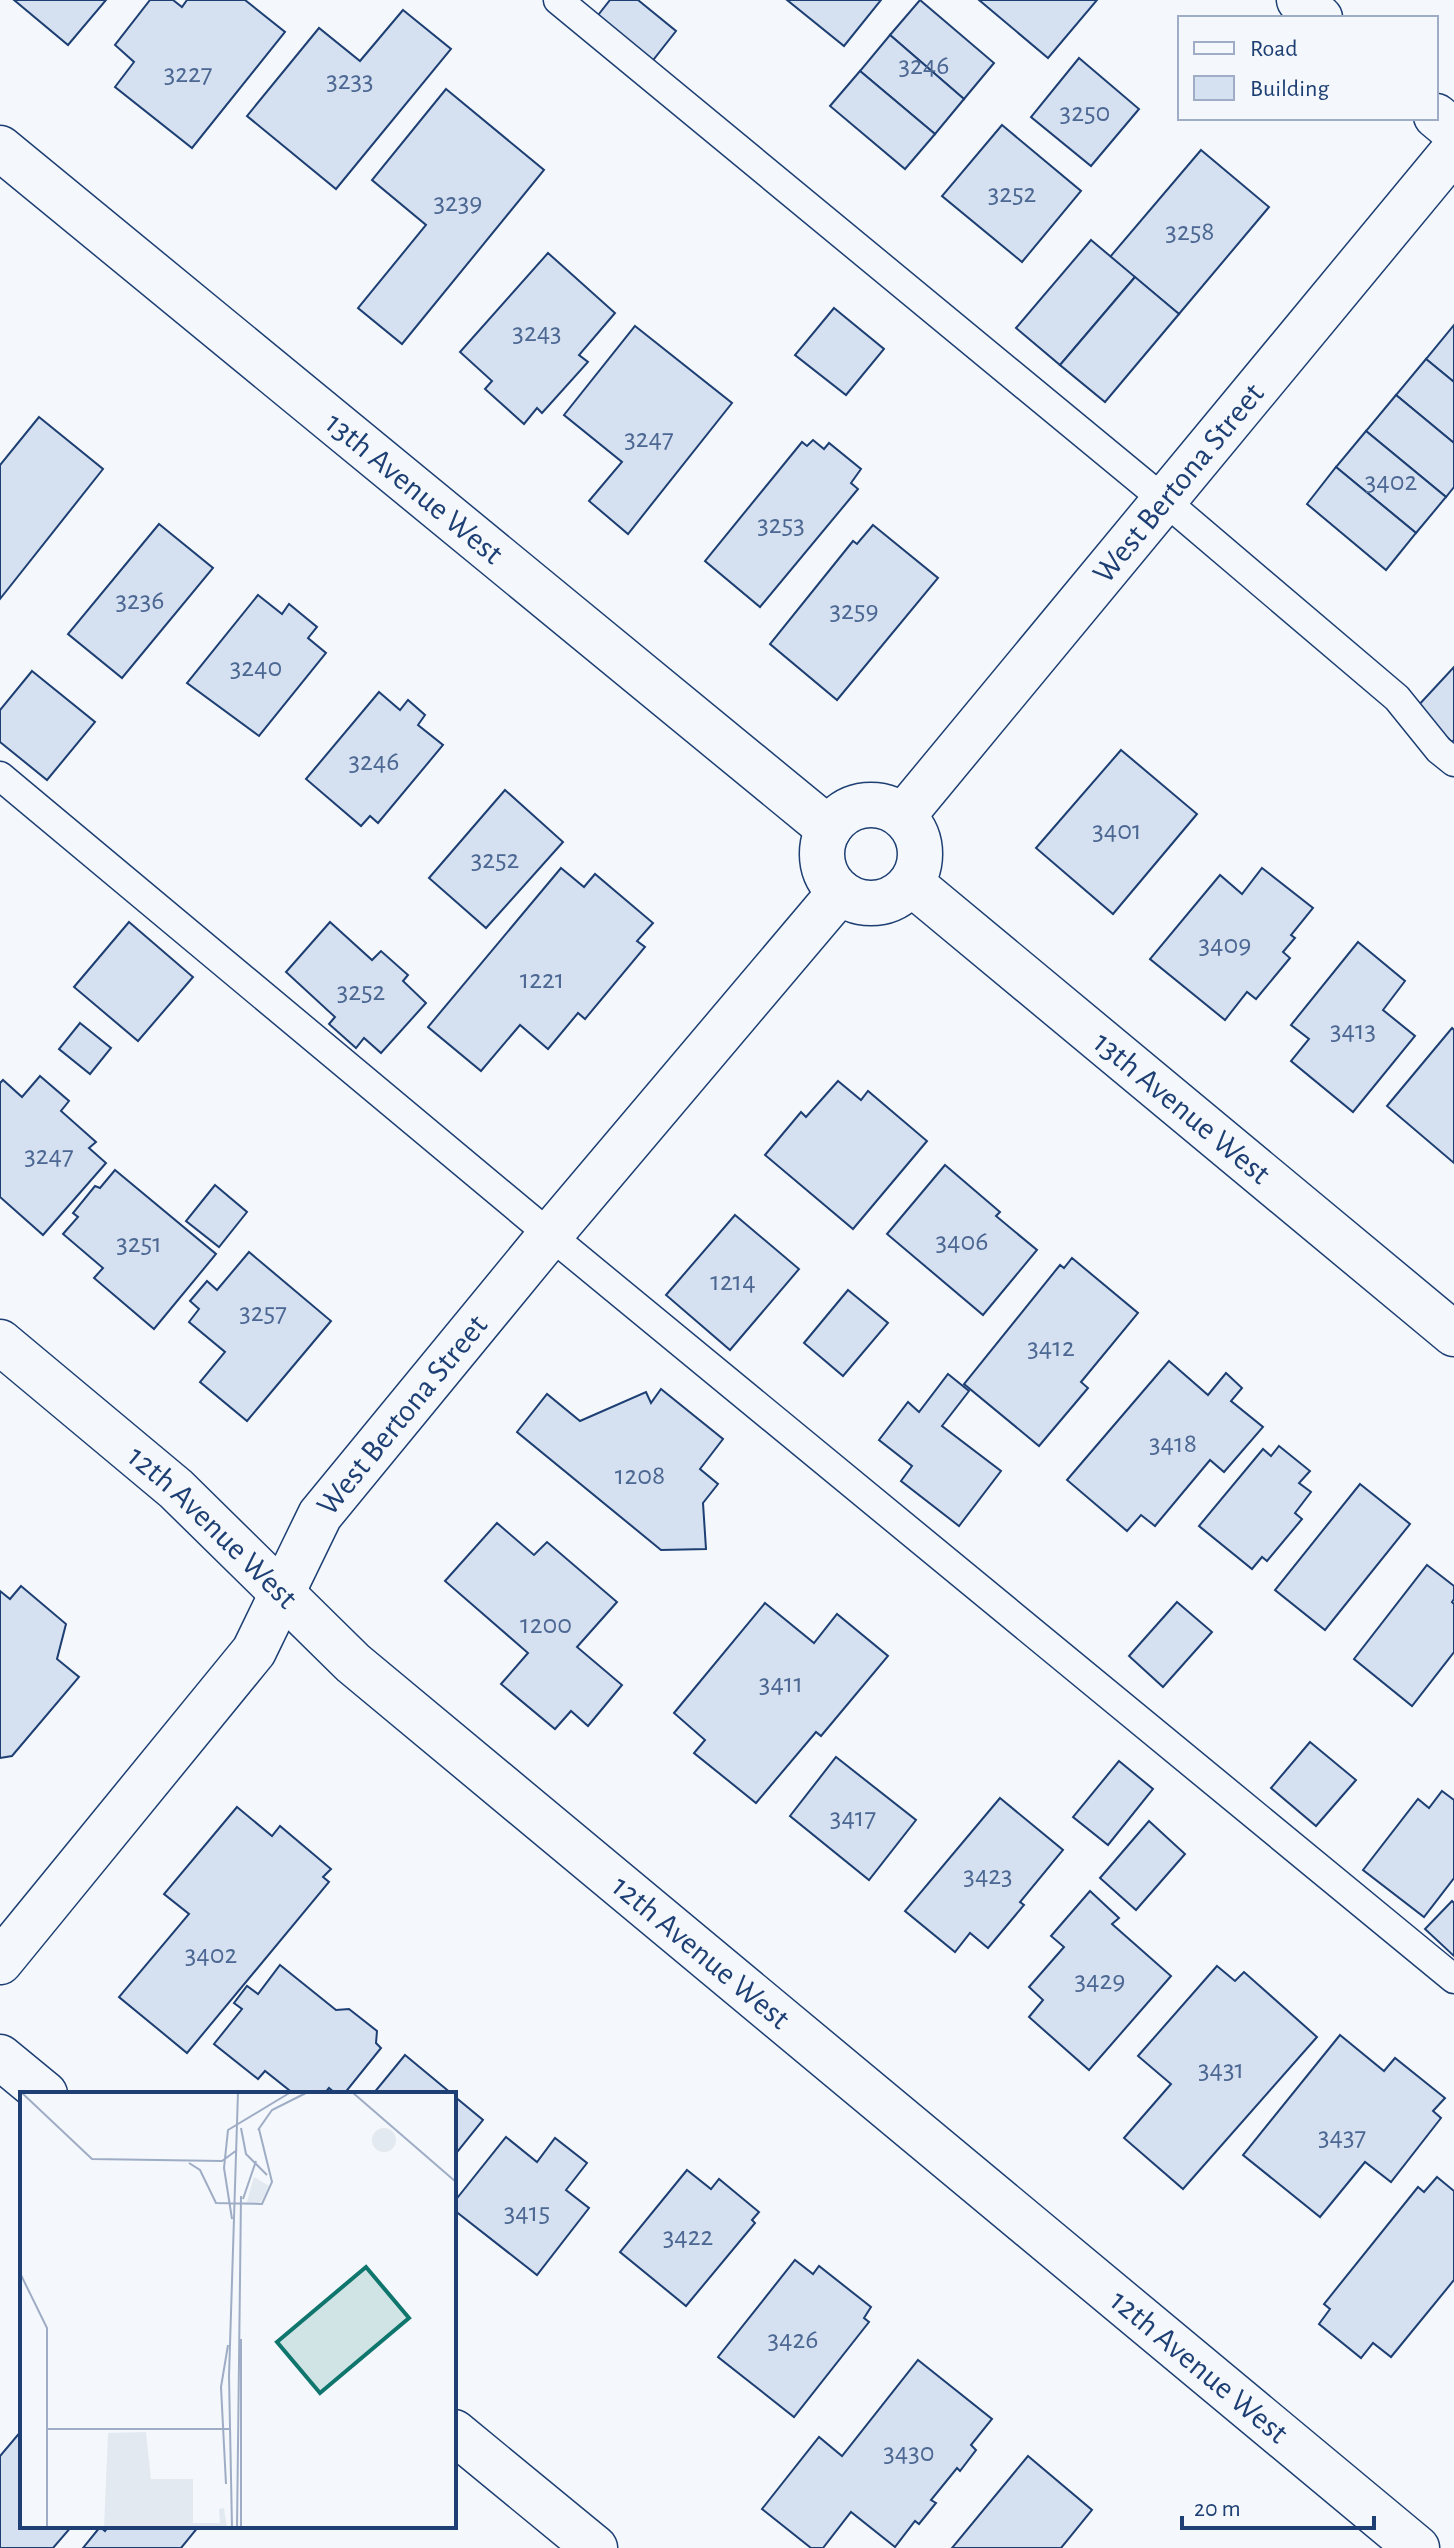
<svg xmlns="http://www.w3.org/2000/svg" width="1454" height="2548" font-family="'Alegreya Sans',sans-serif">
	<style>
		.building { fill: #d5e0f0; stroke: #1d3f73; stroke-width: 2 }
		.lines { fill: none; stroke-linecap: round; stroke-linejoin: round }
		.service-casing { stroke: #1d3f73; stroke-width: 31 }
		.minor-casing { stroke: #1d3f73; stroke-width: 47 }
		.service { stroke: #f4f7fb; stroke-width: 28 }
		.minor { stroke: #f4f7fb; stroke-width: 44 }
		.labels { text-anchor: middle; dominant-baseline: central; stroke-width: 6; stroke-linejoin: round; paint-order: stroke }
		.number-label { font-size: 28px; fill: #4b6792 }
		.street-label { font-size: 32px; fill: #1d3f73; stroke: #f4f7fb }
		.inset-road { fill: none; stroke: #9eadc5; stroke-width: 2 }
		.view { fill: #0f766e; fill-opacity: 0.15; stroke: #0f766e; stroke-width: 4 }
		.inset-edge { fill: none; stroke: #1d3f73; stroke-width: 4 }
	</style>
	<rect width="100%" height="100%" fill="#f4f7fb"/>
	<g class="building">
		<path d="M14,0H106L68,45Z"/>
		<path d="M150,0H173L182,7L187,0H245L285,32L192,148L115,87L134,62L115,45Z"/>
		<path d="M610,0H638L676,31L650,64L595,19Z"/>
		<path d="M787,0H881L844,46Z"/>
		<path d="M920,0L994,63L964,99L890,35Z"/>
		<path d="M979,0H1097L1048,58Z"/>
		<path d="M403,10L451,49L336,189L247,116L319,28L360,61Z"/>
		<path d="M890,35L964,99L935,134L860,71Z"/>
		<path d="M1079,58L1139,109L1091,166L1031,117Z"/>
		<path d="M860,71L935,134L905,169L830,106Z"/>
		<path d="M446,89L544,170L402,344L358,308L426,225L372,180Z"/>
		<path d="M1002,125L1081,191L1022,262L942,196Z"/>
		<path d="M1201,150L1269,207L1179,314L1110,257Z"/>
		<path d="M1091,240L1135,277L1060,365L1016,328Z"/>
		<path d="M548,253L615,313L579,355L588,362L542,413L537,408L524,424L485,389L492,381L460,352Z"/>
		<path d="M1135,277L1179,314L1105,402L1060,365Z"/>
		<path d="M834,308L884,349L846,395L795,355Z"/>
		<path d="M1454,325V382L1426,359Z"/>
		<path d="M635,326L732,403L628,534L589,501L622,462L564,415Z"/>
		<path d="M1426,359L1454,382V443L1396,395Z"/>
		<path d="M1396,395L1454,443V487L1446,497L1366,431Z"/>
		<path d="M39,417L103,469L0,599V465Z"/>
		<path d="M1366,431L1446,497L1416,533L1336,467Z"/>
		<path d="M813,440L824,449L829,443L861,469L851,483L858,489L760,607L705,561L802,442L807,446Z"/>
		<path d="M1336,467L1416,533L1386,570L1307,504Z"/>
		<path d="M159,524L213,568L122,678L68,634Z"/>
		<path d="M873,525L938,578L837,700L770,644L853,541L857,544Z"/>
		<path d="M258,595L282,614L289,604L317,627L308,638L326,653L259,736L187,683Z"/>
		<path d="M1454,667V740L1452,742L1416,708Z"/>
		<path d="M32,671L95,722L47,780L0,742V710Z"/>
		<path d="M379,692L400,710L408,700L425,715L418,725L443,745L378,823L370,816L361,826L306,779Z"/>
		<path d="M1121,750L1197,814L1113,914L1036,848Z"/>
		<path d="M505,790L563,842L486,928L429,878Z"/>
		<path d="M561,868L584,887L595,874L653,923L637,941L645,947L585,1019L578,1013L548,1049L520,1025L481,1071L428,1027Z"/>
		<path d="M1262,868L1313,908L1291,935L1295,938L1283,952L1290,958L1256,999L1247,992L1225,1020L1150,959L1220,875L1242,894Z"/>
		<path d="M129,922L193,977L138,1041L74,987Z"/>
		<path d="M330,922L372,960L381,951L408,975L403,981L426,1003L381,1053L364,1038L356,1048L329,1024L335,1017L286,972Z"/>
		<path d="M1358,942L1405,981L1383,1010L1415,1036L1353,1112L1291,1061L1309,1039L1291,1025Z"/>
		<path d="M80,1023L111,1048L90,1074L59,1049Z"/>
		<path d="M1452,1028L1454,1030V1163L1387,1106Z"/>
		<path d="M40,1076L69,1101L61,1111L96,1142L89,1148L106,1163L43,1235L0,1197V1083L3,1080L22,1097Z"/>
		<path d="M838,1081L861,1100L868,1091L927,1141L853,1229L765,1155L801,1112L806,1117Z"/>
		<path d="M945,1165L1000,1212L996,1216L1037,1250L983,1315L887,1234Z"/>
		<path d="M115,1170L216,1254L154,1329L94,1278L103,1268L63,1234L78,1217L73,1213L95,1186L100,1188Z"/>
		<path d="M215,1185L247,1212L219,1247L186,1221Z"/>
		<path d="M735,1215L799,1269L730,1350L666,1295Z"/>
		<path d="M249,1252L331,1321L247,1421L200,1382L225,1352L189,1322L199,1309L190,1301L207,1281L217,1290Z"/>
		<path d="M1072,1258L1138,1313L1081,1382L1088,1388L1039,1446L964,1384L1060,1265L1064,1268Z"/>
		<path d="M848,1290L888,1323L843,1376L804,1343Z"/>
		<path d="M1169,1361L1208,1395L1226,1373L1242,1388L1231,1401L1263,1427L1224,1472L1210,1460L1155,1526L1141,1515L1127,1531L1067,1480Z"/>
		<path d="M948,1374L969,1391L942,1426L1001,1471L959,1526L901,1481L912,1466L879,1440L908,1402L919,1412Z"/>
		<path d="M661,1389L723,1439L700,1469L718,1484L703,1503L706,1549L661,1550L517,1432L547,1394L580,1421L646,1392L651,1403Z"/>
		<path d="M1279,1446L1310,1471L1299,1483L1311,1492L1295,1513L1302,1519L1267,1561L1262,1557L1252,1569L1199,1526L1263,1449L1271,1456Z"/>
		<path d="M1360,1484L1410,1524L1325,1630L1275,1590Z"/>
		<path d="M497,1523L534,1555L547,1542L617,1602L577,1647L622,1685L588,1726L571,1711L555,1729L501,1684L528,1653L445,1581Z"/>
		<path d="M1427,1565L1454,1586V1599L1452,1602L1454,1604V1652L1412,1706L1354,1659Z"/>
		<path d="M21,1586L66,1624L57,1659L79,1677L12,1756L0,1758V1591L10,1599Z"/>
		<path d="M1177,1602L1212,1632L1163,1687L1129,1656Z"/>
		<path d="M765,1603L814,1643L837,1614L888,1656L821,1736L816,1732L756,1803L694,1753L705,1740L674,1713Z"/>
		<path d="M1310,1742L1356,1780L1316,1826L1271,1788Z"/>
		<path d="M836,1757L916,1820L869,1880L790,1816Z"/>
		<path d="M1119,1761L1153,1789L1108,1845L1073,1817Z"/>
		<path d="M1442,1791L1454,1800V1878L1424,1917L1363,1870L1418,1799L1429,1808Z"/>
		<path d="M1000,1798L1063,1850L1020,1902L1024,1905L988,1948L970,1933L955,1952L905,1911Z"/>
		<path d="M237,1807L272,1836L280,1826L331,1869L323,1877L329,1882L187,2053L119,1997L189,1914L164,1894Z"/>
		<path d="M1149,1821L1185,1854L1136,1910L1100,1878Z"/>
		<path d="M1090,1891L1119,1918L1112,1924L1171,1976L1089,2070L1029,2017L1043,2000L1029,1987L1064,1947L1051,1936Z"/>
		<path d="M1452,1901L1454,1903V1956L1425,1929Z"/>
		<path d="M280,1965L336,2010L349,2009L377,2031L376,2043L381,2048L344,2094H336L329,2088L324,2094H294L265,2071L258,2079L214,2044L242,2009L234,2003L247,1986L258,1994Z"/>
		<path d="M1217,1966L1235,1981L1244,1972L1317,2037L1183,2189L1124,2138L1171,2084L1138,2056Z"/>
		<path d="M1340,2035L1384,2071L1395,2058L1445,2098L1433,2111L1441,2118L1391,2182L1365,2162L1320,2217L1243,2155Z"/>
		<path d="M405,2055L452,2094H373Z"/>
		<path d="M454,2096L483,2120L454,2156Z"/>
		<path d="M506,2137L537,2162L555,2138L587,2163L566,2190L589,2208L537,2275L454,2210V2202Z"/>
		<path d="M687,2170L711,2189L719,2179L759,2212L752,2220L755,2223L686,2306L620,2252Z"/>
		<path d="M1437,2177L1454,2191V2280L1391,2357L1373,2343L1361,2358L1319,2324L1330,2309L1324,2304L1418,2187L1424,2192Z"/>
		<path d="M795,2260L813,2274L819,2266L871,2307L864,2318L869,2322L794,2417L718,2357Z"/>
		<path d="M918,2360L992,2419L971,2445L976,2450L960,2471L957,2468L931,2500L936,2503L919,2524L915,2521L895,2547L851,2512L823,2548H811L762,2509L819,2437L842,2456Z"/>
		<path d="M22,2430V2526H72L53,2548H0V2456Z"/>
		<path d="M1028,2456L1092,2510L1061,2548H952Z"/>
		<path d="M109,2526H199L181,2548H83L100,2527L105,2531Z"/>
	</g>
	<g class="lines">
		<defs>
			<g id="service">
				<path d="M558,0L1164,500L1397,698L1439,750L1454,762"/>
				<path d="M0,776L550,1235L1454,1979"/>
			</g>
			<g id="minor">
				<path d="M1299,0L1320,18"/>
				<path d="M1436,116L1454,131"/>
				<path id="s1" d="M0,148L829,829"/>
				<circle cx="871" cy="854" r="49"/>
				<path id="s2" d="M903,816L1454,150"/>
				<path id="s3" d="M911,883L1454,1334"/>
				<path id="s4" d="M0,1342L176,1489L353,1663L1417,2548"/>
				<path id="s5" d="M0,1962L254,1651L320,1515L550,1235L840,892"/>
				<path d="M0,2057L45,2094"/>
				<path d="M454,2432L595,2548"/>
			</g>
		</defs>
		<use href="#service" class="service-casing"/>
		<use href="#minor" class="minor-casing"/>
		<use href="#service" class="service"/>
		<use href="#minor" class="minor"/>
	</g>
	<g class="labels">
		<g class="number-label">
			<text x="924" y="66">3246</text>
			<text x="188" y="74">3227</text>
			<text x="350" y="81">3233</text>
			<text x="1085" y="113">3250</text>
			<text x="1012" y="194">3252</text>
			<text x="458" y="203">3239</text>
			<text x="1190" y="232">3258</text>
			<text x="537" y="333">3243</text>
			<text x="649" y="439">3247</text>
			<text x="1391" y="482">3402</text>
			<text x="781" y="525">3253</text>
			<text x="140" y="601">3236</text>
			<text x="854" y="611">3259</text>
			<text x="256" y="668">3240</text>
			<text x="374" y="762">3246</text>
			<text x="1117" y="831">3401</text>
			<text x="495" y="860">3252</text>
			<text x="1225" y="945">3409</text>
			<text x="542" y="980">1221</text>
			<text x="361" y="992">3252</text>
			<text x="1353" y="1031">3413</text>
			<text x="49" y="1156">3247</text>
			<text x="962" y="1242">3406</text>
			<text x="139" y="1244">3251</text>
			<text x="733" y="1282">1214</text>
			<text x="263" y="1313">3257</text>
			<text x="1051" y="1348">3412</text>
			<text x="1173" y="1444">3418</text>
			<text x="640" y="1476">1208</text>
			<text x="546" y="1625">1200</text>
			<text x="781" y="1684">3411</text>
			<text x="853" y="1818">3417</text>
			<text x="988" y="1876">3423</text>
			<text x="211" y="1955">3402</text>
			<text x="1100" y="1981">3429</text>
			<text x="1221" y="2070">3431</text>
			<text x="1342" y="2137">3437</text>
			<text x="527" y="2213">3415</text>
			<text x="688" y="2237">3422</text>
			<text x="793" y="2340">3426</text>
			<text x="909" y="2453">3430</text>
		</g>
		<g class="street-label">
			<text stroke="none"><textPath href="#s2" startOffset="432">West Bertona Street</textPath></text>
			<text stroke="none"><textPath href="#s1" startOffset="536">13th Avenue West</textPath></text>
			<text stroke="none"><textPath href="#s3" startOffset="352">13th Avenue West</textPath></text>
			<text stroke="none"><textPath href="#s5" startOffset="682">West Bertona Street</textPath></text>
			<text stroke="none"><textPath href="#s4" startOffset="282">12th Avenue West</textPath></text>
			<text stroke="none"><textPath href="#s4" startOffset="930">12th Avenue West</textPath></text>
			<text stroke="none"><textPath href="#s4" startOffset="1578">12th Avenue West</textPath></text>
		</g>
	</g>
	<g transform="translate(20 2092)">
		<rect width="436" height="436" fill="#f4f7fb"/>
		<path d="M352 48a12 12 0 1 1 24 0a12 12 0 1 1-24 0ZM234,85L249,94L241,110L226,113ZM126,340L131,387H173V431H200L199,417L204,416L207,436H84L88,341Z" fill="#e3e9f0"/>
		<path class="inset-road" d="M1,0L72,67L202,69L217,58M332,0L436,90M221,36L226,62L247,83M238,38L252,18L288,0M169,71L180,78L196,111L242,112L252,90L239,37M223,107L236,69M212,127L204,76L208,38L271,0M0,181L27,236V436M221,247V436M28,337H209M206,392L201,295L208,253M212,436L209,284L218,0M217,436L221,104"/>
		<path class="view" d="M346,175L389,226L300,301L257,250Z"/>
		<rect width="436" height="436" class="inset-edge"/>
	</g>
	<rect x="1178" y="16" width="260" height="104" fill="#f4f7fb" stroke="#9eadc5" stroke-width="2"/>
	<rect x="1194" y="42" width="40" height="12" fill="#f4f7fb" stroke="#9eadc5" stroke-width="2"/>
	<text x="1250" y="56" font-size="24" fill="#1d3f73">Road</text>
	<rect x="1194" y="76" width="40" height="24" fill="#d5e0f0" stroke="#9eadc5" stroke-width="2"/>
	<text x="1250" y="96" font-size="24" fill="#1d3f73">Building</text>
	<path d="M1182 2516v12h192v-12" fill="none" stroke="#1d3f73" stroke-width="4"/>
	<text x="1194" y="2516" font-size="24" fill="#1d3f73" stroke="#f4f7fb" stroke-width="6" paint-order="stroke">20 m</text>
</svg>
